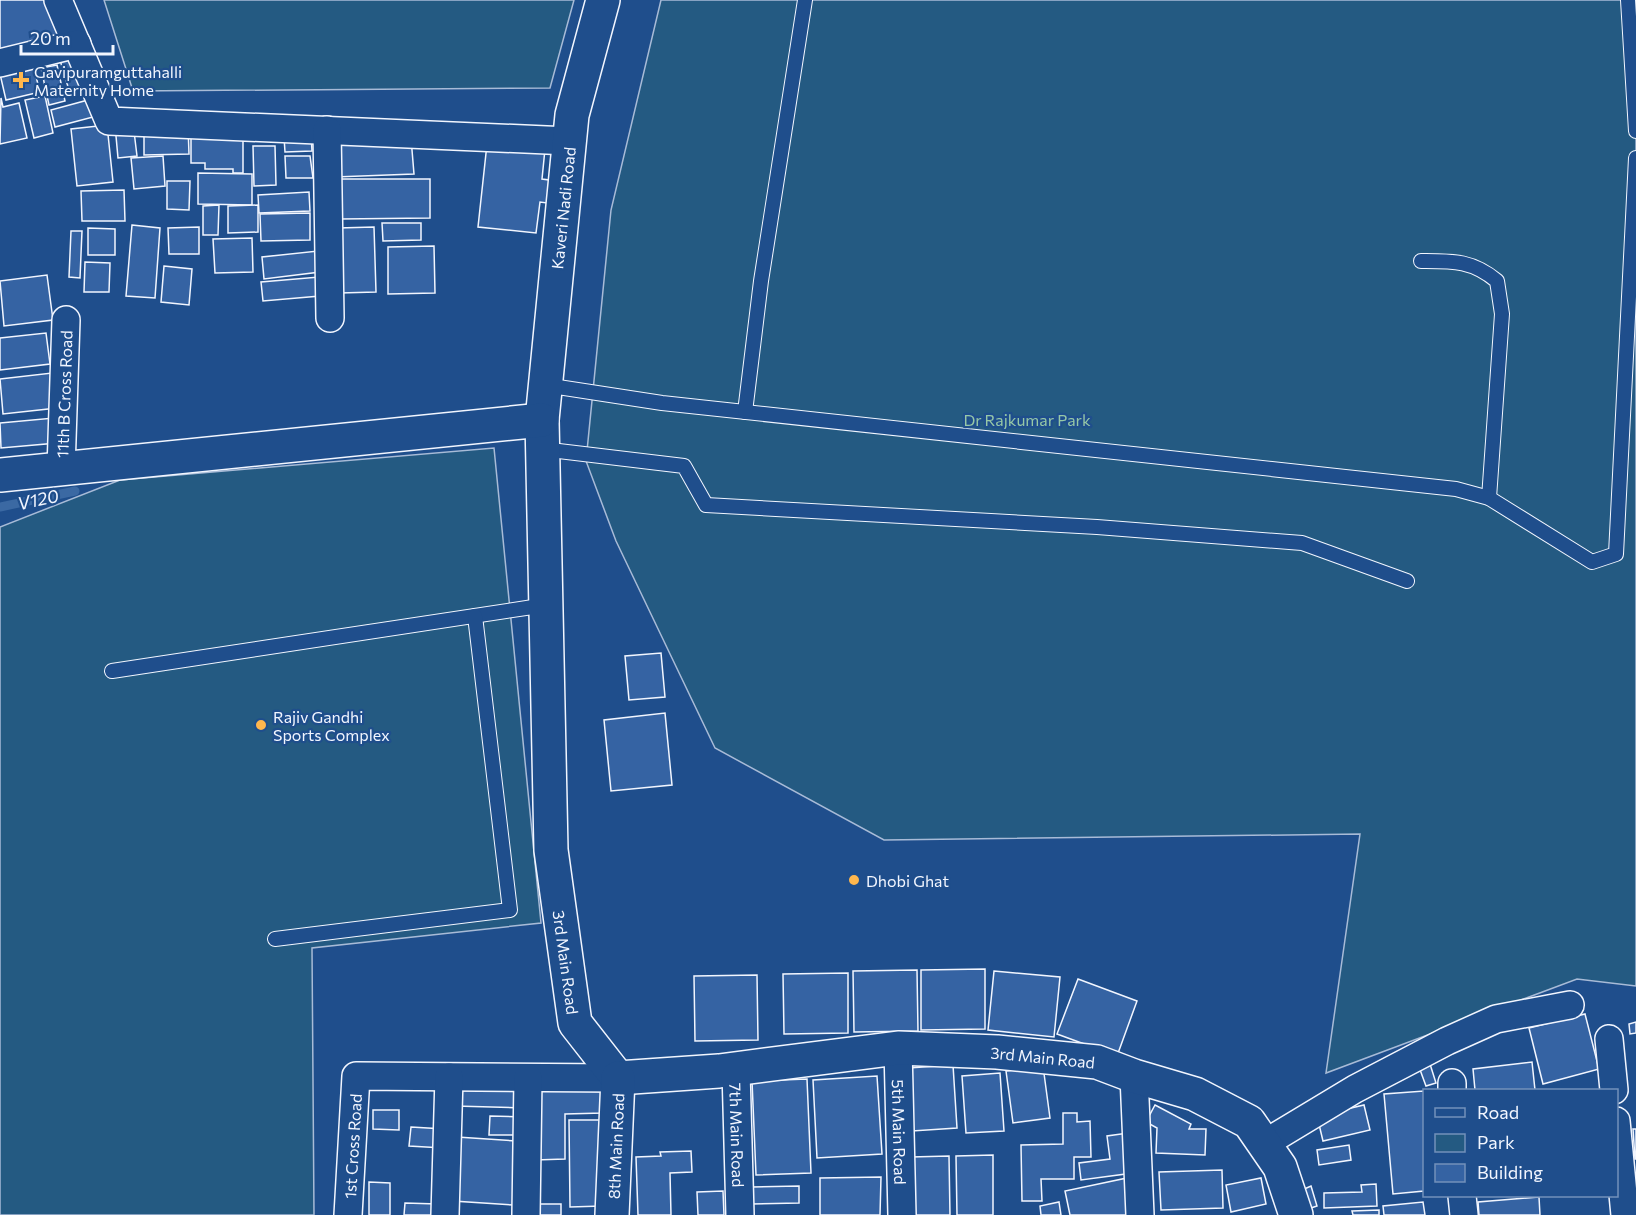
<svg xmlns="http://www.w3.org/2000/svg" width="1636" height="1215" font-family="Commissioner,sans-serif">
	<style>
		.green { fill: #245a82; stroke: #a8bbd7; stroke-width: 1.5 }
		.lines { fill: none; stroke-linecap: round; stroke-linejoin: round }
		.stream { stroke: #3b69a3; stroke-width: 9 }
		.building { fill: #3563a3; stroke: #f2f6ff; stroke-width: 1.5 }
		.service-casing { stroke: #f2f6ff; stroke-width: 16 }
		.minor-casing { stroke: #f2f6ff; stroke-width: 30 }
		.tertiary-casing { stroke: #f2f6ff; stroke-width: 36 }
		.service { stroke: #1f4e8c; stroke-width: 14 }
		.minor { stroke: #1f4e8c; stroke-width: 27 }
		.tertiary { stroke: #1f4e8c; stroke-width: 33 }
		.poi-dot { fill: #ffb74d; stroke: #1f4e8c; stroke-width: 2 }
		.labels { text-anchor: middle; dominant-baseline: central; stroke-width: 4.5; stroke-linejoin: round; paint-order: stroke }
		.poi-label { font-size: 16px; fill: #f2f6ff; stroke: #1f4e8c; text-anchor: start }
		.street-label { font-size: 16px; fill: #f2f6ff; stroke: #1f4e8c }
		.park-label { font-size: 16px; fill: #97c8a6; stroke: #1f4e8c }
		.water-label { font-size: 18px; font-style: italic; fill: #f2f6ff; stroke: #1f4e8c }
	</style>
	<rect width="100%" height="100%" fill="#1f4e8c"/>
	<g class="green">
		<path d="M104,0H574L550,88L133,91Z"/>
		<path d="M661,0H1636V986L1577,979L1326,1073L1360,834L884,840L715,748L616,541L586,461L611,210Z"/>
		<path d="M494,448L541,923L312,948L314,1215H0V527L120,480Z"/>
	</g>
	<g class="lines">
		<path class="stream" d="M0,507L75,491"/>
	</g>
	<g class="building">
		<path d="M0,0H53L65,43L0,58Z"/>
		<path d="M77,55L85,86L69,90L60,60Z"/>
		<path d="M32,61L40,92L6,100L0,74Z"/>
		<path d="M57,65L65,101L49,105L41,68Z"/>
		<path d="M45,96L53,133L34,138L25,100Z"/>
		<path d="M1,98L3,107L19,103L27,138L0,144Z"/>
		<path d="M88,100L93,117L55,127L51,110Z"/>
		<path d="M133,123L137,156L118,158L115,125Z"/>
		<path d="M107,125L113,182L77,186L71,129Z"/>
		<path d="M144,125L188,126L189,154L144,155Z"/>
		<path d="M333,134L411,138L414,174L335,177Z"/>
		<path d="M243,135V173H233V169H205V163H191V136Z"/>
		<path d="M311,135L312,151L285,152L284,137Z"/>
		<path d="M487,144L545,149L542,179L549,180L547,203L540,202L536,233L478,227Z"/>
		<path d="M253,146H275L276,185L254,186Z"/>
		<path d="M163,156L165,186L134,189L131,158Z"/>
		<path d="M285,156H310L313,178H286Z"/>
		<path d="M198,173L252,174V205L198,204Z"/>
		<path d="M339,179H430V218L340,219Z"/>
		<path d="M167,181H190L189,210L167,209Z"/>
		<path d="M124,190L125,221H82L81,191Z"/>
		<path d="M309,192L310,211L259,213L258,195Z"/>
		<path d="M219,205L218,235H203V206Z"/>
		<path d="M258,205V232L228,233V206Z"/>
		<path d="M310,213V240L261,241L260,214Z"/>
		<path d="M382,223H421V240L383,241Z"/>
		<path d="M132,225L160,228L155,298L126,296Z"/>
		<path d="M199,227V254H169L168,228Z"/>
		<path d="M374,227L376,292L340,293L338,228Z"/>
		<path d="M88,228L115,229V255H88Z"/>
		<path d="M71,231H82L80,278L69,277Z"/>
		<path d="M252,238L253,272L215,273L213,239Z"/>
		<path d="M434,246L435,293L388,294V247Z"/>
		<path d="M318,251L320,272L264,279L262,257Z"/>
		<path d="M85,262L110,263L109,292H84Z"/>
		<path d="M164,266L192,269L189,305L161,302Z"/>
		<path d="M47,275L53,320L4,326L0,281Z"/>
		<path d="M319,277L320,296L263,301L261,282Z"/>
		<path d="M46,333L50,364L0,370V338Z"/>
		<path d="M52,373L57,408L3,414L0,379Z"/>
		<path d="M54,418L57,443L1,448L0,423Z"/>
		<path d="M661,653L665,697L629,700L625,656Z"/>
		<path d="M665,713L672,785L611,791L604,720Z"/>
		<path d="M985,969V1029L921,1030V970Z"/>
		<path d="M917,970L918,1031L854,1032L853,971Z"/>
		<path d="M994,971L1060,977L1054,1037L988,1030Z"/>
		<path d="M848,973V1033L784,1034L783,974Z"/>
		<path d="M757,975L758,1040L695,1041L694,976Z"/>
		<path d="M1078,979L1137,1001L1117,1056L1057,1034Z"/>
		<path d="M1585,1014L1599,1069L1543,1084L1529,1028Z"/>
		<path d="M1636,1022V1033L1630,1034L1629,1024Z"/>
		<path d="M1532,1062L1535,1090H1475L1473,1069Z"/>
		<path d="M1430,1064L1436,1083L1426,1086L1419,1067Z"/>
		<path d="M953,1065L957,1128L912,1131L908,1068Z"/>
		<path d="M1043,1066L1050,1118L1013,1123L1006,1071Z"/>
		<path d="M1000,1073L1004,1131L966,1133L962,1076Z"/>
		<path d="M877,1076L882,1154L817,1158L813,1080Z"/>
		<path d="M807,1079L811,1173L756,1175L752,1081Z"/>
		<path d="M455,1082L524,1083L523,1108L455,1106Z"/>
		<path d="M603,1084V1113L565,1114V1159L535,1160V1085Z"/>
		<path d="M1424,1091V1191L1393,1194L1384,1094Z"/>
		<path d="M1155,1105L1191,1124L1189,1129H1206L1205,1155L1156,1153L1157,1128L1146,1122Z"/>
		<path d="M1364,1105L1370,1130L1323,1141L1317,1116Z"/>
		<path d="M373,1110H399V1130L373,1129Z"/>
		<path d="M1063,1113H1077V1122L1090,1121L1091,1157H1074V1179H1041L1042,1201H1022L1021,1145L1063,1144Z"/>
		<path d="M490,1116L525,1117L524,1135H489Z"/>
		<path d="M569,1120H601L602,1206L570,1207Z"/>
		<path d="M411,1127L444,1129L443,1148L409,1146Z"/>
		<path d="M1633,1129H1636V1159H1635Z"/>
		<path d="M1128,1133L1133,1173L1081,1180L1079,1163L1110,1159L1107,1136Z"/>
		<path d="M457,1137L517,1141L513,1205L453,1201Z"/>
		<path d="M1349,1145L1351,1160L1319,1165L1317,1150Z"/>
		<path d="M691,1151L692,1172L670,1173L671,1215H638L636,1157L661,1156L660,1152Z"/>
		<path d="M993,1155V1215H957L956,1156Z"/>
		<path d="M949,1156L950,1215H911V1157Z"/>
		<path d="M1222,1170L1223,1208L1161,1210L1159,1172Z"/>
		<path d="M881,1177L880,1215H820V1178Z"/>
		<path d="M1127,1178L1135,1215H1070L1065,1191Z"/>
		<path d="M1261,1178L1266,1204L1231,1212L1226,1185Z"/>
		<path d="M369,1182L390,1183V1215H369Z"/>
		<path d="M1376,1184L1377,1206L1324,1208V1193L1362,1192L1361,1185Z"/>
		<path d="M799,1186V1203L752,1204V1187Z"/>
		<path d="M1311,1186L1317,1206L1308,1209L1302,1190Z"/>
		<path d="M723,1191L724,1215H698L697,1192Z"/>
		<path d="M1539,1197L1540,1215H1479L1478,1202Z"/>
		<path d="M1059,1202L1061,1215H1041L1040,1206Z"/>
		<path d="M1423,1202L1425,1215H1384L1383,1206Z"/>
		<path d="M405,1203L437,1204V1215H404Z"/>
		<path d="M534,1204H561V1215H535Z"/>
		<path d="M1379,1210V1215H1353L1352,1211Z"/>
	</g>
	<g class="lines">
		<defs>
			<g id="service">
				<path d="M1628,0L1636,131"/>
				<path d="M1421,261C1452,261 1472,260 1497,281L1502,314L1489,498"/>
				<path d="M545,385L662,403L1456,489L1489,498L1592,562L1616,554L1636,158"/>
				<path d="M745,412L761,281L805,0"/>
				<path d="M542,449L684,466L706,505L1097,527L1302,543L1407,581"/>
				<path d="M112,671L546,605"/>
				<path d="M275,939L510,910L475,616"/>
			</g>
			<g id="minor">
				<path d="M58,0L109,121L569,141"/>
				<path d="M0,63L77,44"/>
				<path d="M327,130L330,318"/>
				<path id="s1" d="M61,469L66,320"/>
				<path d="M1609,1039L1614,1090"/>
				<path id="s2" d="M898,1048L902,1215"/>
				<path id="s3" d="M719,1071H736L740,1215"/>
				<path d="M1134,1076L1140,1215"/>
				<path d="M1452,1083V1090"/>
				<path d="M1616,1121L1625,1215"/>
				<path d="M1264,1144L1355,1089L1447,1041L1496,1019L1570,1005"/>
				<path d="M1462,1196L1464,1215"/>
				<path id="s4" d="M348,1215L356,1076L618,1078"/>
				<path d="M445,1215L449,1077"/>
				<path d="M526,1215L528,1078"/>
			</g>
			<g id="tertiary">
				<path id="s5" d="M603,0L572,115L542,420L551,850L575,1023L618,1078L719,1071L898,1048L997,1052L1097,1062L1134,1076L1195,1094L1249,1122L1280,1167L1296,1215"/>
				<path d="M0,475L542,420"/>
				<path id="s6" d="M612,1215L618,1078"/>
			</g>
		</defs>
		<use href="#service" class="service-casing"/>
		<use href="#minor" class="minor-casing"/>
		<use href="#tertiary" class="tertiary-casing"/>
		<use href="#service" class="service"/>
		<use href="#minor" class="minor"/>
		<use href="#tertiary" class="tertiary"/>
	</g>
	<g class="poi-dot">
		<path d="M18 71h6v6h6v6h-6v6h-6v-6h-6v-6h6z"/>
		<circle cx="261" cy="725" r="6"/>
		<circle cx="854" cy="880" r="6"/>
	</g>
	<g class="labels">
		<g class="poi-label">
			<text x="34" y="71">Gavipuramguttahalli<tspan x="34" dy="18">Maternity Home</tspan></text>
			<text x="273" y="716">Rajiv Gandhi<tspan x="273" dy="18">Sports Complex</tspan></text>
			<text x="866" y="880">Dhobi Ghat</text>
		</g>
		<g class="street-label">
			<text transform="translate(563 208) rotate(-84)">Kaveri Nadi Road</text>
			<text stroke="none"><textPath href="#s1" startOffset="75">11th B Cross Road</textPath></text>
			<text stroke="none"><textPath href="#s5" startOffset="969">3rd Main Road</textPath></text>
			<text stroke="none"><textPath href="#s5" startOffset="1527">3rd Main Road</textPath></text>
			<text stroke="none"><textPath href="#s2" startOffset="84">5th Main Road</textPath></text>
			<text stroke="none"><textPath href="#s3" startOffset="81">7th Main Road</textPath></text>
			<text stroke="none"><textPath href="#s4" startOffset="69">1st Cross Road</textPath></text>
			<text stroke="none"><textPath href="#s6" startOffset="69">8th Main Road</textPath></text>
		</g>
		<g class="park-label">
			<text x="1027" y="419">Dr Rajkumar Park</text>
		</g>
		<g class="water-label">
			<text transform="translate(38 499) rotate(-12)">V120</text>
		</g>
	</g>
	<rect x="1423" y="1089" width="195" height="108" fill="#1f4e8c" stroke="#7391ba" stroke-width="1.5"/>
	<rect x="1435" y="1108" width="30" height="9" fill="#1f4e8c" stroke="#7391ba" stroke-width="1.5"/>
	<text x="1477" y="1119" font-size="18" fill="#f2f6ff">Road</text>
	<rect x="1435" y="1134" width="30" height="18" fill="#245a82" stroke="#7391ba" stroke-width="1.5"/>
	<text x="1477" y="1149" font-size="18" fill="#f2f6ff">Park</text>
	<rect x="1435" y="1164" width="30" height="18" fill="#3563a3" stroke="#7391ba" stroke-width="1.5"/>
	<text x="1477" y="1179" font-size="18" fill="#f2f6ff">Building</text>
	<path d="M21 45v9h92v-9" fill="none" stroke="#f2f6ff" stroke-width="3"/>
	<text x="30" y="45" font-size="18" fill="#f2f6ff" stroke="#1f4e8c" stroke-width="4.5" paint-order="stroke">20 m</text>
</svg>
